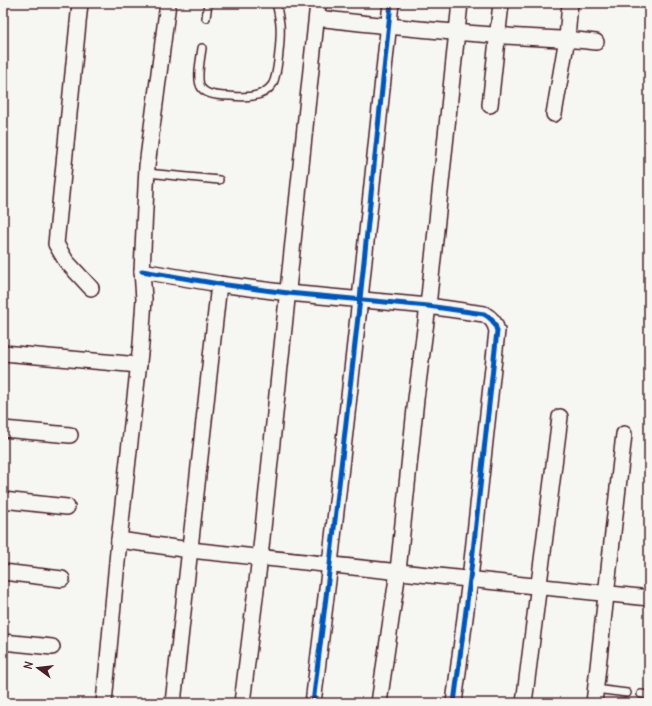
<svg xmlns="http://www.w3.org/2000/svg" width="652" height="706" font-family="Delius,sans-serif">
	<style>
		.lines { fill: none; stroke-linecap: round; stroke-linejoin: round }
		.lane-casing { stroke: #4a1f2b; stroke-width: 10 }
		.street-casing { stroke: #4a1f2b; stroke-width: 18 }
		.lane { stroke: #f6f6f2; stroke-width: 7 }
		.street { stroke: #f6f6f2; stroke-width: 15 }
		.cycleway-casing { stroke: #f6f6f2; stroke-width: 8 }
		.cycleway { stroke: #0057b8; stroke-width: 5 }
	</style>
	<rect width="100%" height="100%" fill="#f6f6f2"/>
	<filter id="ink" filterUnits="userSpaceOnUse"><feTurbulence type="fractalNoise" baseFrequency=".025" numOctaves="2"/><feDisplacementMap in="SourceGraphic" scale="8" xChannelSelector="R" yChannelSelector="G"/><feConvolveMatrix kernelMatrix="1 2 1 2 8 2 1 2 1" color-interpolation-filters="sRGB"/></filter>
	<g filter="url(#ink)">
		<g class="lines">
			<defs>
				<g id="lane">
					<path d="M206,18L208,3"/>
					<path d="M202,48C201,57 196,79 201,87C205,95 220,96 229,96C243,97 262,99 272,85C278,76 281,37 280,24C279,17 278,10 276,3"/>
					<path d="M147,173L219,180"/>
					<path d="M595,689L627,693"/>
					<path d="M641,694L649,695"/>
				</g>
				<g id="street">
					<path d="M80,3L56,244L66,261L91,288"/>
					<path d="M317,18C375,25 434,31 493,35C528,38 562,38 596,42"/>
					<path d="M490,105L501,3"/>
					<path d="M554,114L567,38L570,3"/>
					<path d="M142,271L219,284L288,293L428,306L484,314C491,318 495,322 497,331L470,579L454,703"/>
					<path d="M3,353L139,365"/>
					<path d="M3,429L70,435"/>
					<path d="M3,500L67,507"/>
					<path d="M119,540L190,550L649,598"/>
					<path d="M3,572L62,579"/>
					<path d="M3,642L52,647"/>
					<path d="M104,703L119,540L141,344L144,299L142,271L147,166L168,3"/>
					<path d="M173,703L219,284"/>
					<path d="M242,703L260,557L318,3"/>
					<path d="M313,703L330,564L360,299L391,3"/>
					<path d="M379,703L398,571L416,399L428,306L460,3"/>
					<path d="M524,703L560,417"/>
					<path d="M594,703L624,434"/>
				</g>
			</defs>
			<use href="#lane" class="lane-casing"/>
			<use href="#street" class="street-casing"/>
			<use href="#lane" class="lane"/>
			<use href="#street" class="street"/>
			<defs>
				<g id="cycleway">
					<path d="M142,271L219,284L288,293L428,306L484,314C491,318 495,322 497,331L470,579L454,703"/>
					<path d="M313,703L330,564L360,299L391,3"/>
				</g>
			</defs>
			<use href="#cycleway" class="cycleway-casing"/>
			<use href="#cycleway" class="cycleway"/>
		</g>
	</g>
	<rect width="652" height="706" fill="none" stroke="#f6f6f2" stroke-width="16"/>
	<rect x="8" y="8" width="636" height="690" fill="none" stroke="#4a1f2b" stroke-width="1.5" filter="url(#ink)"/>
	<g transform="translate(38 668) rotate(285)" stroke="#f6f6f2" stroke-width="3" paint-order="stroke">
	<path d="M0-3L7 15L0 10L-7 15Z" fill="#4a1f2b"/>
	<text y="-6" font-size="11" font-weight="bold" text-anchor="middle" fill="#4a1f2b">N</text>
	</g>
</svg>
